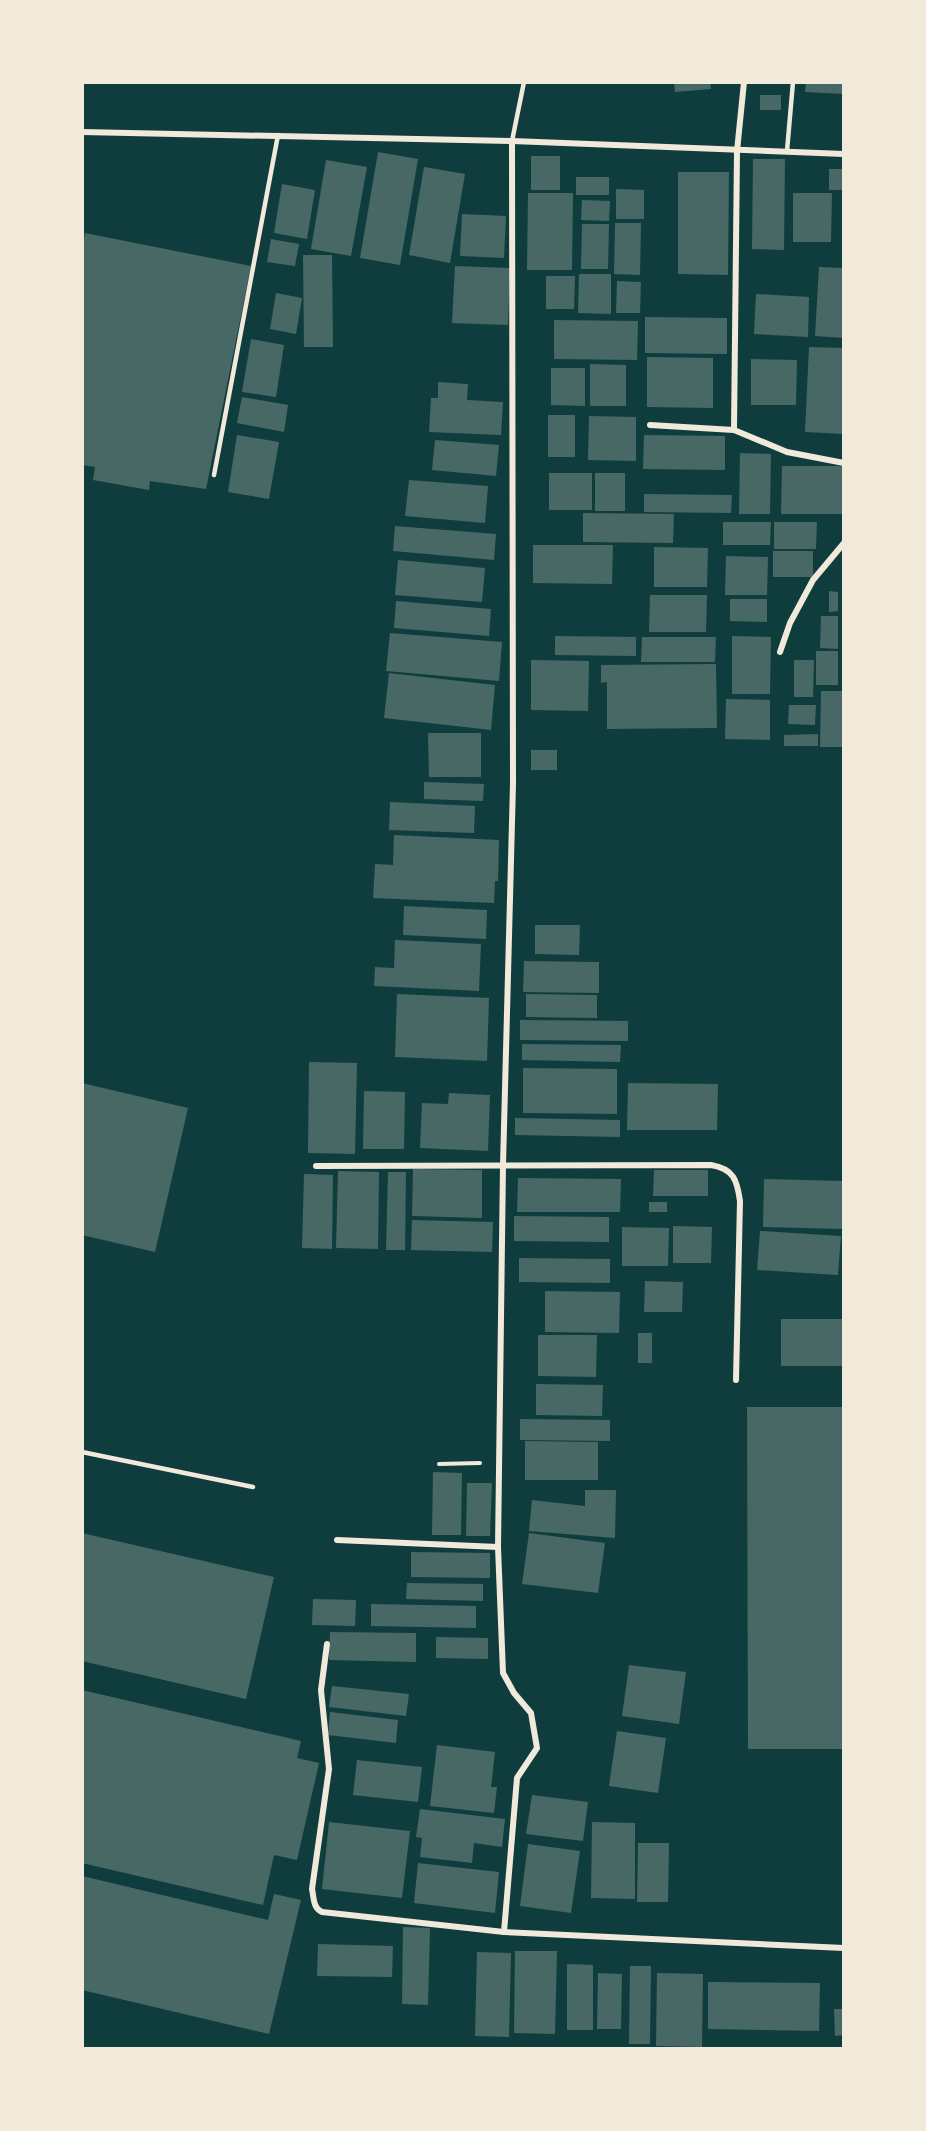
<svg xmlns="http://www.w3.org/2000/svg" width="926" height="2131" font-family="'Sofia Sans Condensed',sans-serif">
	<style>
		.building { fill: #486865 }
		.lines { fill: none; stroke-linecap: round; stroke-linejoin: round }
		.path { stroke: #f1e9da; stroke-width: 4 }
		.service { stroke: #f1e9da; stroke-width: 4.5 }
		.minor { stroke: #f1e9da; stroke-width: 6 }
	</style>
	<rect width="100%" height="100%" fill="#0f3d3e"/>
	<g class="building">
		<path d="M674,82H710L711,89L675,92Z"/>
		<path d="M806,82H844V94L805,92Z"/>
		<rect x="760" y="95" width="21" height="15"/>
		<path d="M378,152L418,159L400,265L360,258Z"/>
		<rect x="531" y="156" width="29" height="34"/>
		<path d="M753,159H785L784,250L752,249Z"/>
		<path d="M326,160L367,167L351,256L311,249Z"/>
		<path d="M424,167L465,174L450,263L409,255Z"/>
		<rect x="829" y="169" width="15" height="21"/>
		<path d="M678,172H729L728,275L678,274Z"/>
		<rect x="576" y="177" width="33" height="18"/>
		<path d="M282,184L315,190L307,239L274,233Z"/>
		<path d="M616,189L644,190V219H616Z"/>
		<path d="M528,193H573L572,270H527Z"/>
		<path d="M793,193H832L831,242H793Z"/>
		<path d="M582,200L610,201L609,221L581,220Z"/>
		<path d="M462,214L506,216L504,258L460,256Z"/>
		<path d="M615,223H641L640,275L614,274Z"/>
		<path d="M582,224H609L608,269H581Z"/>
		<path d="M85,233L251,266L206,489L150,481L149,490L93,480L95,467L82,465V249Z"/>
		<path d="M271,239L299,244L295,266L267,262Z"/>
		<path d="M303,255H332L333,347H304Z"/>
		<path d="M455,266L510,268L508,325L452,323Z"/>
		<path d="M819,267L844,268V338L815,336Z"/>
		<path d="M579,274H611V314L578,313Z"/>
		<path d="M546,276H575L574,309H546Z"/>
		<path d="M617,281L641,282L640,313H616Z"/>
		<path d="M276,293L302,298L296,334L270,329Z"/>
		<path d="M756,294L809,297L808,337L754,334Z"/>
		<path d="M645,317L727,318V354L645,353Z"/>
		<path d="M554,320L638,321L637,360L554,359Z"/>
		<path d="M251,339L284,345L276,397L242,392Z"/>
		<path d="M809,347L844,348V434L805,432Z"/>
		<path d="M647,357L713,358V408L647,407Z"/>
		<path d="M751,359L797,360L796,405H751Z"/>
		<path d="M590,364L626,365V406H590Z"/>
		<path d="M551,368H585V406L551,405Z"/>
		<path d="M438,382L468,384L467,400L503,402L501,435L429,432L431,398H438Z"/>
		<path d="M242,397L288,405L284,432L237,423Z"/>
		<rect x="548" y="415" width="27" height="42"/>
		<path d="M589,416L636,417V461L588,460Z"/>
		<path d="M237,435L279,442L269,499L228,492Z"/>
		<path d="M644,435L725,436V470L643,469Z"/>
		<path d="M435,440L499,445L496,476L432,470Z"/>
		<path d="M740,453L771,454L770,514H739Z"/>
		<path d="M782,466H844V514H781Z"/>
		<rect x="549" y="473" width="43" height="37"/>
		<rect x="595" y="473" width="30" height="38"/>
		<path d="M409,480L488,486L485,523L405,516Z"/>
		<path d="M644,494L732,495L731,513L644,512Z"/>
		<path d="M583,513L674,514L673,543L583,542Z"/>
		<path d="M723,522H771L770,545H723Z"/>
		<path d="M774,522H817L816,549H774Z"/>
		<path d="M395,526L496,534L494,560L393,551Z"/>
		<path d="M533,545H613L612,584L533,583Z"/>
		<path d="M654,547L708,548L707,587H654Z"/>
		<rect x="773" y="551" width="40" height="26"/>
		<path d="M726,556L768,557L767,595H725Z"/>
		<path d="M398,560L485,568L482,602L395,595Z"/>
		<path d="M829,591L838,592V611L829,612Z"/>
		<path d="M650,595H707L706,632H649Z"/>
		<path d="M730,599H767V622L730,621Z"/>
		<path d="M396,601L491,609L489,636L394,628Z"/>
		<path d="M821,616H838V649L820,648Z"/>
		<path d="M390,633L502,642L499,681L386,671Z"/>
		<path d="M555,636L636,637V656L555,655Z"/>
		<path d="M732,636L771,637L770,694H732Z"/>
		<path d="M642,637H716L715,662H641Z"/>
		<rect x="816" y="651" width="22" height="34"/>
		<path d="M531,660L589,661L588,711L531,710Z"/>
		<path d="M794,660H814L813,697H794Z"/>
		<path d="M716,664L717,728L607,729V682L601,683V665Z"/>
		<path d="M389,673L495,685L491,730L384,718Z"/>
		<path d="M821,691H844V747H820Z"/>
		<path d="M726,699L770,700V740L725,739Z"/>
		<path d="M789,705H816L815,725L788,724Z"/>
		<path d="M428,733H481V777H429Z"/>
		<path d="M818,734V746H784V735Z"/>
		<rect x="531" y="750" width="26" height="20"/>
		<path d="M424,782L484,784L483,801L424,799Z"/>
		<path d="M390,802L475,806L474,833L389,830Z"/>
		<path d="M394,835L499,840L498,881H495L494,903L373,898L375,864L393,865Z"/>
		<path d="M404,906L487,910L486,939L403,935Z"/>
		<path d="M535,925H580L579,955L535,954Z"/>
		<path d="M395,940L481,944L479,991L374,986L375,967L394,968Z"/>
		<path d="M524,961L599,962V993L523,992Z"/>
		<path d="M397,994L489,998L487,1061L395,1057Z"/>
		<path d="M526,994L597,995V1018L526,1017Z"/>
		<path d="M520,1020L628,1021V1041L520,1040Z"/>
		<path d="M522,1044L621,1045L620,1062L522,1060Z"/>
		<path d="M309,1062L357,1063L355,1154L308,1153Z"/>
		<path d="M523,1068L617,1069V1114L523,1113Z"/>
		<path d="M82,1083L188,1108L155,1252L82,1235Z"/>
		<path d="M628,1083L718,1084L717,1130H627Z"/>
		<path d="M364,1091L405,1092L404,1149H363Z"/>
		<path d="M449,1093L490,1095L488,1151L420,1148L422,1103L448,1104Z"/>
		<path d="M515,1118L620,1120V1137L515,1135Z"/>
		<path d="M413,1169L482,1170V1218L412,1216Z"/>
		<path d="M654,1170H708V1196H653Z"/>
		<path d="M338,1171L379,1172L378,1249L336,1248Z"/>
		<path d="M388,1172H406L405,1250H386Z"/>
		<path d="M304,1174L333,1175L332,1249L302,1248Z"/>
		<path d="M518,1178L621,1179L620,1212H517Z"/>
		<path d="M764,1179L844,1181V1229L763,1227Z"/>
		<rect x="649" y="1202" width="18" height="10"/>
		<path d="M514,1216L609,1217V1242L514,1241Z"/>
		<path d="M412,1220L493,1222L492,1252L411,1250Z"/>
		<path d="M673,1226L712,1227L711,1263H673Z"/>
		<path d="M622,1227L669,1228L668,1266H622Z"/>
		<path d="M760,1231L841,1236L838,1275L757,1270Z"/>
		<path d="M519,1258L610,1259V1283L519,1282Z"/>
		<path d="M645,1281L683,1282L682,1312H644Z"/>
		<path d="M545,1291L620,1292L619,1333L545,1332Z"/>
		<rect x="781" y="1319" width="63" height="47"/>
		<rect x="638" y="1333" width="14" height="30"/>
		<path d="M538,1335H597L596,1377L538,1376Z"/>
		<path d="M536,1384L603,1385L602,1416L536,1415Z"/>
		<path d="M747,1407H844V1749H748Z"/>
		<path d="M520,1419L610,1420V1441L520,1440Z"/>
		<path d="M525,1441L598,1442V1480H525Z"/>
		<path d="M433,1472L462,1473L461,1535H432Z"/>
		<path d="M467,1483H492L490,1536H466Z"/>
		<path d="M585,1490H616L615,1538L529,1531L532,1500L585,1506Z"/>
		<path d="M82,1533L274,1577L246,1699L82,1661Z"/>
		<path d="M529,1533L605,1543L598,1593L522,1584Z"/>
		<path d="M411,1552L490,1553V1578L411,1577Z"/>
		<path d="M407,1583L483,1584V1601L406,1599Z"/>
		<path d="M313,1599L356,1600L355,1626L312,1625Z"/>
		<path d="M371,1604L476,1606V1628L371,1626Z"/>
		<path d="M330,1632L416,1633V1662L329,1660Z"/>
		<path d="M436,1637L488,1638V1659L436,1658Z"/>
		<path d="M629,1665L686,1672L679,1724L622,1716Z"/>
		<path d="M332,1686L409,1694L406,1716L329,1707Z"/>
		<path d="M82,1690L301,1741L297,1758L319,1763L297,1860L274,1855L263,1905L82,1863Z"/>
		<path d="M330,1712L398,1720L396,1743L328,1735Z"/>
		<path d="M617,1731L666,1738L658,1793L609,1786Z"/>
		<path d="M437,1745L495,1752L491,1787H497L494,1813L430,1806Z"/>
		<path d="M357,1760L422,1767L418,1802L353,1795Z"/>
		<path d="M532,1795L588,1802L583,1841L526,1834Z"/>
		<path d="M420,1809L505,1819L502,1847L474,1843L472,1863L420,1857L422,1838L416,1837Z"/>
		<path d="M329,1822L410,1831L402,1898L322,1889Z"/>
		<path d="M592,1822L635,1823V1899L591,1898Z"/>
		<path d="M638,1843H669L668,1902H637Z"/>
		<path d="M528,1844L580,1851L571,1913L520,1906Z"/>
		<path d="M418,1863L499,1872L495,1913L414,1903Z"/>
		<path d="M82,1876L268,1920L274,1894L301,1900L269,2034L82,1990Z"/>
		<path d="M403,1927L430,1928L428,2005L402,2004Z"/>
		<path d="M318,1944L393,1946L392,1977L317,1976Z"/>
		<path d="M515,1951H557L555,2034L514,2033Z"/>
		<path d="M477,1952L511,1953L509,2037L475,2036Z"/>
		<path d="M567,1964L593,1965V2030H567Z"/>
		<path d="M630,1966H651L650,2044H629Z"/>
		<path d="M598,1973L622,1974L621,2029H597Z"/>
		<path d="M657,1973L703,1974L702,2047L656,2046Z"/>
		<path d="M708,1982L820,1983L819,2031L708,2029Z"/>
		<path d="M834,2009H844V2035L835,2036Z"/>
	</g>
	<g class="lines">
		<path class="path" d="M439,1464L480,1463"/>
		<g class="service">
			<path d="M512,141L524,82"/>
			<path d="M787,151L793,82"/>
			<path d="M214,475L278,135"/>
			<path d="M82,1452L253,1487"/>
		</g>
		<g class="minor">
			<path d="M744,82L737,151L734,430L787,452L844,463"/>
			<path d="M82,132L512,141L844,154"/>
			<path d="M650,425L734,430"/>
			<path d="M780,652L790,623L813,580L844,543"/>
			<path d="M316,1166L711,1165C734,1169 737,1180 740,1201L736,1380"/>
			<path d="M337,1540L498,1547"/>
			<path d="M327,1644L321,1690L329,1769L312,1889C314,1898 313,1908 322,1912L504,1932L844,1948"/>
			<path d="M504,1932L517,1778L537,1748L531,1713L514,1693L503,1673L498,1547L503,1165L513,784L512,141"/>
		</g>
	</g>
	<rect width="926" height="2131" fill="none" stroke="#f1e9da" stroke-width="168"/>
</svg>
